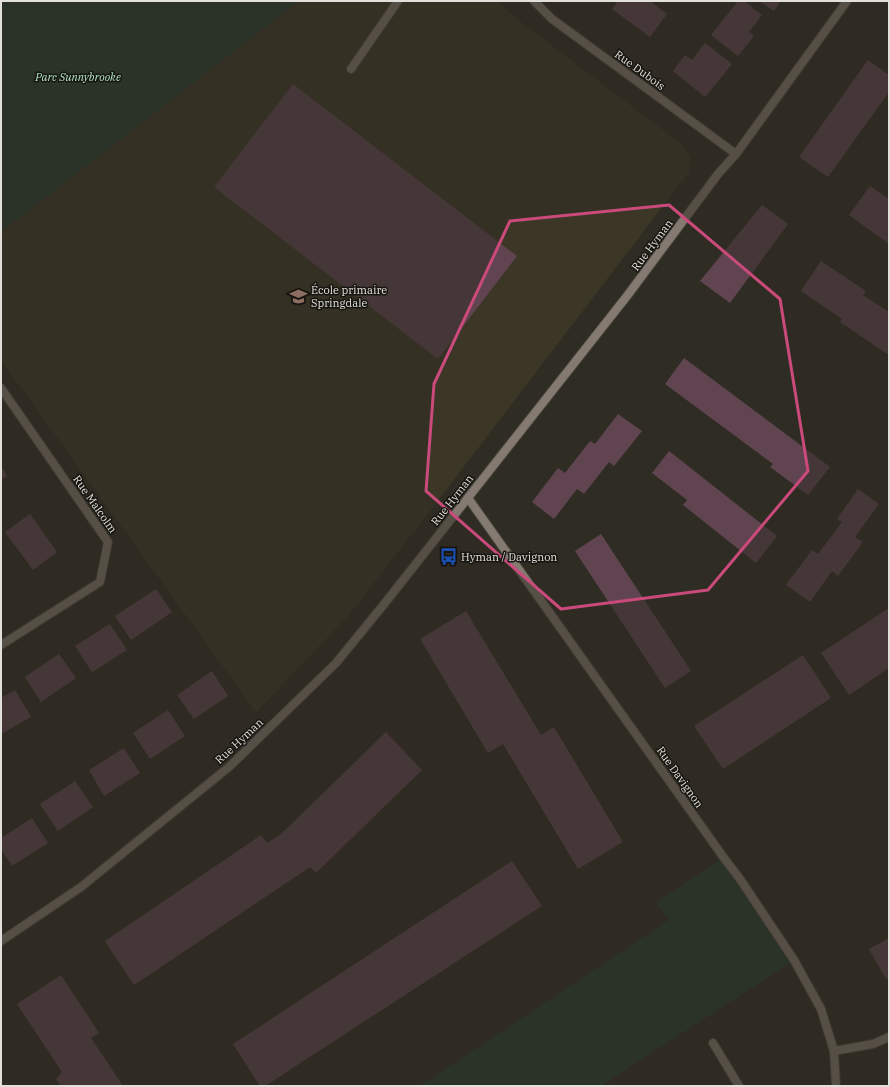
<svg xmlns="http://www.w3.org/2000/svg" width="890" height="1087" font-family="'IBM Plex Serif',serif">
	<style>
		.built { fill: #3b3626 }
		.green { fill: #273d30 }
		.building { fill: #604551 }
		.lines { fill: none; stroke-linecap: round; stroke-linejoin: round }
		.lane-casing { stroke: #4c4940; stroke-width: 10 }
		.street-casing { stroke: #4c4940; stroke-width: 10 }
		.lane { stroke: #857a72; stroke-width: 8 }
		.street { stroke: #857a72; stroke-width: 8 }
		.marked { fill: none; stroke: #ca4a7b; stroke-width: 3; stroke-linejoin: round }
		.labels { text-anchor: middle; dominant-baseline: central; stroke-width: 3; stroke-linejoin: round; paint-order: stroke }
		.street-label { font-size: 11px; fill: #e2e0da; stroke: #161510 }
		.park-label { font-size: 11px; font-style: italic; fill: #b2e6c6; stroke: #161510 }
		.poi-label { font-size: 11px; fill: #e2e0da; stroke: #161510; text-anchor: start }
	</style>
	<rect width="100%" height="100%" fill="#2f2c23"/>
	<path class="built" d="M299,1H497L518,20L684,146L690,158L689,172L437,502L348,616L256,712L1,360V232Z"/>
	<g class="green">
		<path d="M1,1H299L1,232Z"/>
		<path d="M724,858L794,960L601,1086H420L669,920L656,902Z"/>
	</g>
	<g class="building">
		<path d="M618,1H650L667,14L650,37L612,9Z"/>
		<path d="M738,1H744L762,15L749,32L754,36L738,56L711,35Z"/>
		<path d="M759,1H781L774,11Z"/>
		<path d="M705,43L732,64L705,97L673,71L685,55L692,60Z"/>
		<path d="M868,60L889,75V92L828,177L799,157Z"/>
		<path d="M293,84L517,256L438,359L214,187Z"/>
		<path d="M870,186L889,199V244L849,215Z"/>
		<path d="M762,205L788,224L730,303L700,281Z"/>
		<path d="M821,261L866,291L863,295L889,312V355L840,322L842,319L801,291Z"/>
		<path d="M684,358L830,467L808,495L770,467L773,464L665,384Z"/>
		<path d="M618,414L642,431L614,466L609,462L584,494L577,489L554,519L532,502L558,468L565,473L590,441L595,444Z"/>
		<path d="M669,451L777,536L756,563L683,505L687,500L652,473Z"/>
		<path d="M1,466L7,476L1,480Z"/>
		<path d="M858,489L879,504L855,537L863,542L838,576L832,571L810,602L786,585L812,550L818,554L842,522L837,519Z"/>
		<path d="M30,514L57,552L33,570L5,532Z"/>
		<path d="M601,534L691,671L665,688L575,551Z"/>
		<path d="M156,589L172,612L131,640L115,616Z"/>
		<path d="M889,608V668L849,695L821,653Z"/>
		<path d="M466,611L541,735L554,727L623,842L578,869L503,744L488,753L420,639Z"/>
		<path d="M110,624L127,650L92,672L75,646Z"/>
		<path d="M59,654L76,678L41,702L25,677Z"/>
		<path d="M803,655L831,698L723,769L694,726Z"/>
		<path d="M212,671L228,696L194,719L177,695Z"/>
		<path d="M15,690L31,717L1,734V698Z"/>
		<path d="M168,710L185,736L150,759L133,733Z"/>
		<path d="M386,732L422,770L316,873L310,867L134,985L105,941L261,835L267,843L280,835Z"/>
		<path d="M124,748L140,773L104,796L89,770Z"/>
		<path d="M75,781L93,807L58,831L40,804Z"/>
		<path d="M32,818L48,843L12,866L1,849V838Z"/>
		<path d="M512,861L542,906L265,1086H260L233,1044Z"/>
		<path d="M889,938V977L886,979L869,949Z"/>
		<path d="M61,975L99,1033L91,1038L123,1086H61L56,1079L62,1072L17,1004Z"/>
	</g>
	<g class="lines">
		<defs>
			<path id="lane" d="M351,69L398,1"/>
			<g id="street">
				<path d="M534,1L552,19L736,154"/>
				<path d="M1,388L108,542L100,582L1,645"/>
				<path d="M468,498L724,858L740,879L794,960L821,1009L834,1051L836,1086"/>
				<path d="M1,941L81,887L229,767L336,663L385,603L627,296L718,174L736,154L847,1"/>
				<path d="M713,1043L739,1086"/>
				<path d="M834,1051L873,1044L889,1037"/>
			</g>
		</defs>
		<use href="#lane" class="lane-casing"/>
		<use href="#street" class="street-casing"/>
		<use href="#lane" class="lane"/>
		<use href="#street" class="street"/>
	</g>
	<path d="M0 0H890V1087H0ZM669,205L780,299L808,471L708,590L561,609L426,491L434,384L510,221Z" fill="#2f2c23" fill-opacity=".55" fill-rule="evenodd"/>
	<path class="marked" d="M669,205L780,299L808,471L708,590L561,609L426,491L434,384L510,221Z"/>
	<defs>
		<symbol id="school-bare" viewBox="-9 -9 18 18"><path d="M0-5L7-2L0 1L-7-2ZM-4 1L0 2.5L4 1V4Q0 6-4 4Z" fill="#8d6e63" stroke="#161510" stroke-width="2.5" paint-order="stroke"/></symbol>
		<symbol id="bus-bare" viewBox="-9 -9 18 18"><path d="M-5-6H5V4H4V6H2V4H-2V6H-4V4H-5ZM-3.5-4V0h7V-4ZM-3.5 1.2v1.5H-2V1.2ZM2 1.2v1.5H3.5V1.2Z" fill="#1a4fb4" stroke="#161510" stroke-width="2.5" paint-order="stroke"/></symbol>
	</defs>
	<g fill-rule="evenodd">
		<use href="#school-bare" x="286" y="284" width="25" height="25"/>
		<use href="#bus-bare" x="436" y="544" width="25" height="25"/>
	</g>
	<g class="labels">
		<g class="street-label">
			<text transform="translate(640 70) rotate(36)">Rue Dubois</text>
			<text transform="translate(652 245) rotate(-53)">Rue Hyman</text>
			<text transform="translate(452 500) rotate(-52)">Rue Hyman</text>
			<text transform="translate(95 504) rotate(55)">Rue Malcolm</text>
			<text transform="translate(239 741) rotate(-43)">Rue Hyman</text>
			<text transform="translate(680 777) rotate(55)">Rue Davignon</text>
		</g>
		<g class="park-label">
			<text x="78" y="77">Parc Sunnybrooke</text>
		</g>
		<g class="poi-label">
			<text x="311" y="290">École primaire<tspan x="311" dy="13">Springdale</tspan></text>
			<text x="461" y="557">Hyman / Davignon</text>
		</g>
	</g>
	<rect width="890" height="1087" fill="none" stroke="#e2e0da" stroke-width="4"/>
</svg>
